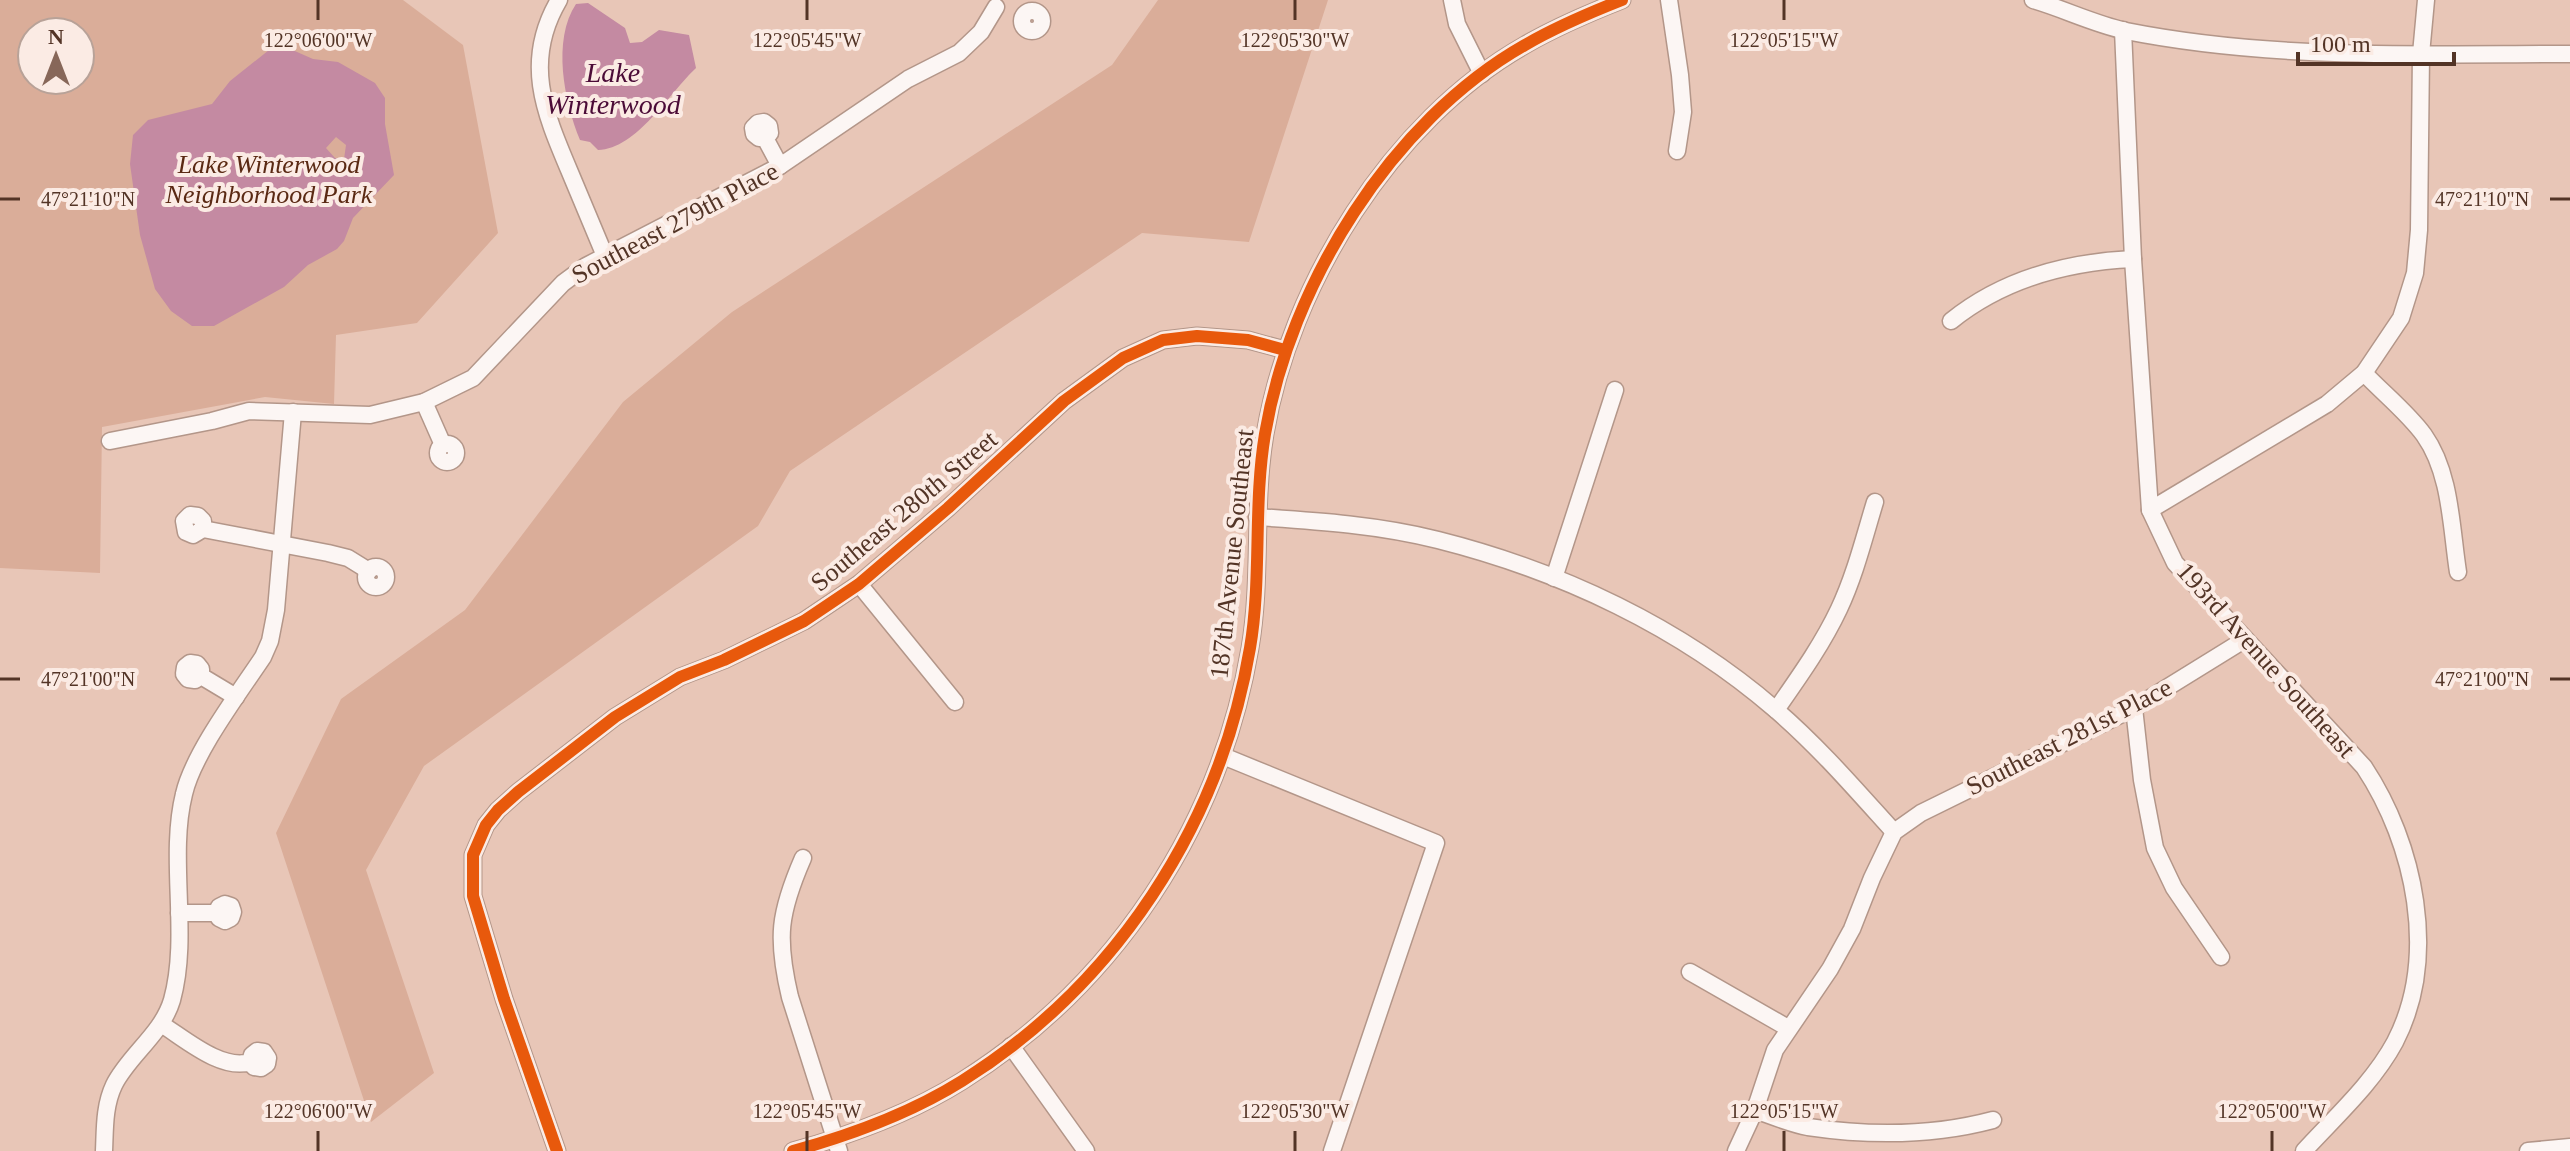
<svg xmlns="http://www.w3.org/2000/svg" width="2570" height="1151" font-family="Georgia,serif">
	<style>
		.green { fill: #daad99; fill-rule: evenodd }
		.water { fill: #c48aa2; fill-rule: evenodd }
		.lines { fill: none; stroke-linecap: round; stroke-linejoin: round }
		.minor-casing { stroke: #b39689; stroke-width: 19 }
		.minor { stroke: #fcf6f4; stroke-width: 16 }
		.cycleway-casing { stroke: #fbebe4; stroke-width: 17 }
		.cycleway { stroke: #e8590c; stroke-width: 12 }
		.ticks { fill: none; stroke: #533426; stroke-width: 3 }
		.labels { text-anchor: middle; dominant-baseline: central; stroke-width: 8; stroke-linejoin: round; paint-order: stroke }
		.park-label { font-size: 26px; font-style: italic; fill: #5a2913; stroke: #fbebe4 }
		.street-label { font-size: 26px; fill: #533426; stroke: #fbebe4 }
		.water-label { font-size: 28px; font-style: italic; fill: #4b0b37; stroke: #fbebe4 }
		.ticks-label { font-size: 20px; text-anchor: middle; fill: #533426; stroke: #fbebe4; stroke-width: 8; stroke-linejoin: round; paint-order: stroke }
	</style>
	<rect width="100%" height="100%" fill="#e8c6b7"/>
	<g class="green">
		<path d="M0,0H403L463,45L498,233L417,323L336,335L334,404L265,397L102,427L100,573L0,568ZM32,32H80V80H32Z"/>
		<path d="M1158,0H1328L1249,242L1142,233L790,471L758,526L424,766L366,870L434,1073L371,1122L276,833L341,699L465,610L623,402L732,312L1112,65Z"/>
	</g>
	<g class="water">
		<path d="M588,3L625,28L630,43L642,42L659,30L689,35L696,68C669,93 637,149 598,150L590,142L580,140C564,101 552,40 576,4Z"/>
		<path d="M288,48L313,59L338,62L375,83L385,98V124L394,175L353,218L344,241L337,249L308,265L284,287L214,326H192L171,311L155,289L140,235L130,164L133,135L148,120L212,104L230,81L269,50ZM336,137L346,145L344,159L335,158L326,148Z"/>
	</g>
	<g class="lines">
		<defs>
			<g id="minor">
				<path d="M559,0C523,61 544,111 569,170C581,199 593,227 605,256"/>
				<path d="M1452,0L1457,24L1482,74"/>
				<path d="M1669,0L1680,75L1683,112L1677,151"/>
				<path d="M2033,0C2064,9 2094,24 2126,31C2272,60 2422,54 2570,54"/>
				<circle cx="1032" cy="21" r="10"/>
				<path d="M2123,30L2133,259L2150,510L2175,563L2364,767C2415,844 2439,957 2395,1042C2373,1083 2335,1117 2304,1151"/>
				<path d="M765,138L770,133L769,126L764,122L758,123L753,128L754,134L759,138H765L780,166"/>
				<path d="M1951,321C2003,279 2067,262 2133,259"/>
				<path d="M2364,373C2383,393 2408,413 2424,435C2451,473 2451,527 2458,572"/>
				<path d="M424,402L443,445"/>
				<path d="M110,441L212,421L249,411L370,415L424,402L473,378L563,283L586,266L780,166L908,79L959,53L981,32L996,7"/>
				<circle cx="447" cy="453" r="9"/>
				<path d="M2150,510L2327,404L2364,373L2401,318L2415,273L2419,230L2421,54L2426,0"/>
				<path d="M1257,517C1317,521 1379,525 1438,540C1561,571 1680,627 1776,710C1819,747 1856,790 1894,832"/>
				<path d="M203,529V521L198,516L190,515L184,521L186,532L193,535L203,529L328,553L348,558L369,571"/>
				<circle cx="376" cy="577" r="10"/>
				<path d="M1554,578L1615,390"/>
				<path d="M859,584L955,702"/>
				<path d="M201,676L195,680L188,679L184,674L185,667L190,663L197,664L201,669V676L236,697"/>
				<path d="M2134,708L2142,780L2155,848L2174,888L2221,957"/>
				<path d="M1776,710C1799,677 1822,645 1839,609C1855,575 1864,538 1875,502"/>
				<path d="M1223,756L1436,843L1332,1151"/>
				<path d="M803,858C779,913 776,938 790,997L839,1151"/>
				<path d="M179,913H216L219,918L225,921L231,918L233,912L231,906L225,904L219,907L216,913"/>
				<path d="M1690,972L1788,1028"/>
				<path d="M161,1024C184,1038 221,1071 250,1062L254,1067L261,1068L267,1064L268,1058L264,1052L257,1051L252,1055L250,1062"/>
				<path d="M1011,1046L1086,1151"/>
				<path d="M1755,1110C1772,1116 1791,1124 1808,1127C1869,1136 1933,1136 1993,1120"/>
				<path d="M104,1151C105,1129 104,1106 114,1085C129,1055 162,1034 172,1000C190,935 168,858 184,794C193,754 239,693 263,657L270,641L276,610L293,412"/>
				<path d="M557,1151L504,999L473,896V855L486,825L498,810L518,792L615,717L680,677L724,660L804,621L859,584L948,508L1064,401L1123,358L1163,340L1197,336L1248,340L1285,350"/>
				<path d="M793,1151C851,1135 911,1113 962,1081C1115,985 1220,826 1250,648C1262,578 1253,505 1265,434C1290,285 1391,121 1525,45C1556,27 1589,13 1622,0"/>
				<path d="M1736,1151L1755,1110L1775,1050L1830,969L1852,929L1872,878L1894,832L1921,813L2134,708L2244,640"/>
				<path d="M2528,1151L2570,1147"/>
			</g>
		</defs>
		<use href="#minor" class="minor-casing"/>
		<use href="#minor" class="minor"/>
		<defs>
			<g id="cycleway">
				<path d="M557,1151L504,999L473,896V855L486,825L498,810L518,792L615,717L680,677L724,660L804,621L859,584L948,508L1064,401L1123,358L1163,340L1197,336L1248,340L1285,350"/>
				<path d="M793,1151C851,1135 911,1113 962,1081C1115,985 1220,826 1250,648C1262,578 1253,505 1265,434C1290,285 1391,121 1525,45C1556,27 1589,13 1622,0"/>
			</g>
		</defs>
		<use href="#cycleway" class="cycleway-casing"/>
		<use href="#cycleway" class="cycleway"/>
	</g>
	<path class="ticks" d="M318,0V20M807,0V20M1295,0V20M1784,0V20M0,199H20M2550,199H2570M0,679H20M2550,679H2570M318,1131V1151M807,1131V1151M1295,1131V1151M1784,1131V1151M2272,1131V1151"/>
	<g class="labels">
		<g class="park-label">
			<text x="269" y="164">Lake Winterwood<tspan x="269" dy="30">Neighborhood Park</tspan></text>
		</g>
		<g class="street-label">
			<text transform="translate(675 223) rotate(-28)">Southeast 279th Place</text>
			<text transform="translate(904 511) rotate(-40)">Southeast 280th Street</text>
			<text transform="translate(1232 554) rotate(-84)">187th Avenue Southeast</text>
			<text transform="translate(2266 660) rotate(48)">193rd Avenue Southeast</text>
			<text transform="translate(2069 737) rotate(-27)">Southeast 281st Place</text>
		</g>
		<g class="water-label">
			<text x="613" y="72">Lake<tspan x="613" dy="32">Winterwood</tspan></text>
		</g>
	</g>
	<g class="ticks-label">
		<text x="318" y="47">122°06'00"W</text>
		<text x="807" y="47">122°05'45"W</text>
		<text x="1295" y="47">122°05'30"W</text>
		<text x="1784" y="47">122°05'15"W</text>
		<text x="88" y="206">47°21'10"N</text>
		<text x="2482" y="206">47°21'10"N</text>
		<text x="88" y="686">47°21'00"N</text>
		<text x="2482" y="686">47°21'00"N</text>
		<text x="318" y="1118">122°06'00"W</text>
		<text x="807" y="1118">122°05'45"W</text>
		<text x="1295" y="1118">122°05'30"W</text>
		<text x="1784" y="1118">122°05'15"W</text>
		<text x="2272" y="1118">122°05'00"W</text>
	</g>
	<g transform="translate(56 56)"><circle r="38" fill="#fbebe4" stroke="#b8a298" stroke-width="2"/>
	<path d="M0-6L14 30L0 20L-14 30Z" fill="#876759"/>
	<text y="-12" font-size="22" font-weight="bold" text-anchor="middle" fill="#533426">N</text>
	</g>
	<path d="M2298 52v12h156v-12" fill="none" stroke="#533426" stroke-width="4"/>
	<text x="2310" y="52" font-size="24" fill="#533426" stroke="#fbebe4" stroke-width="6" paint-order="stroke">100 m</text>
</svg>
